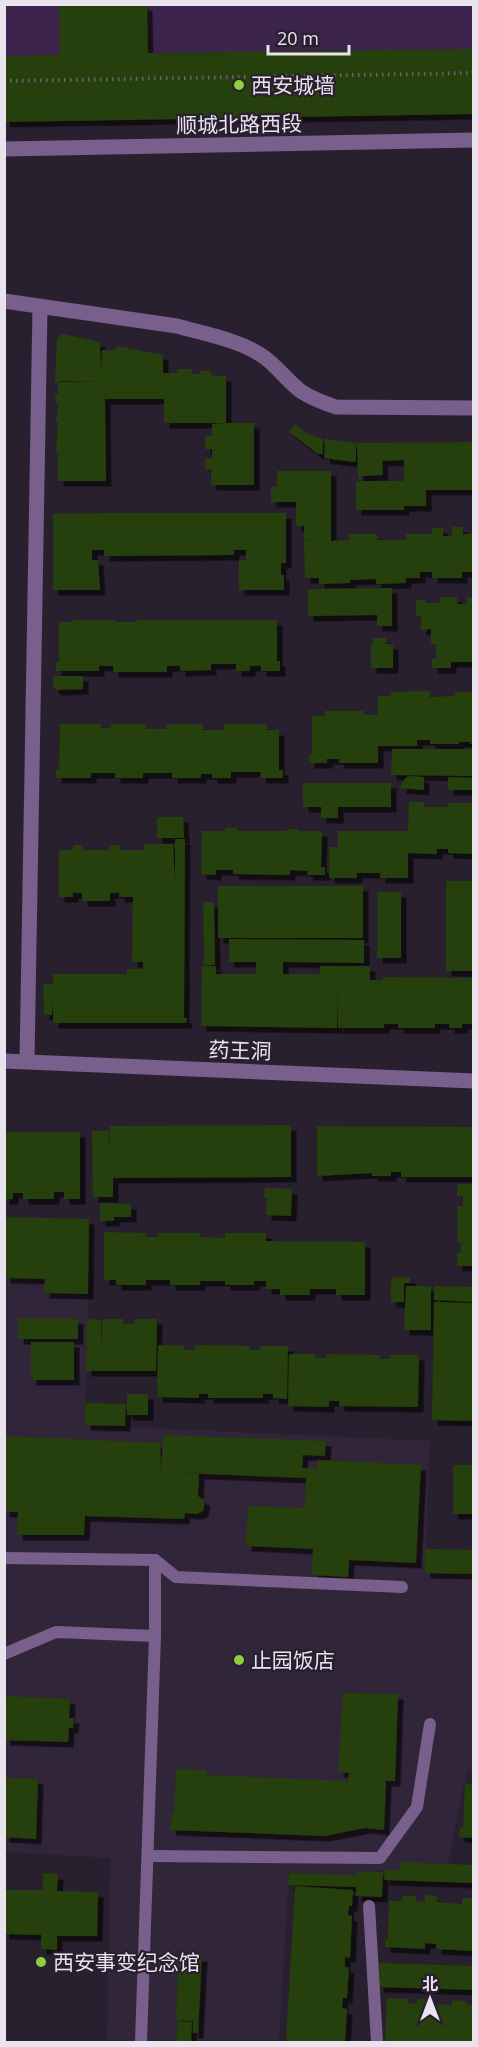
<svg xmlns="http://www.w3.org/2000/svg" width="478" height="2047" font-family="'Open Sans','Noto Sans SC',sans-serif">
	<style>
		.built { fill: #31253a }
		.green { fill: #3d244c }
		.building { fill: #283f07; filter: url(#shadow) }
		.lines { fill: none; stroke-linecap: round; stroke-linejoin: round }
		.path { stroke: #69616e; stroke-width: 4; stroke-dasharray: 1.5 4.5; stroke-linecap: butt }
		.service { stroke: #795f8c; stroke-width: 12 }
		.minor { stroke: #795f8c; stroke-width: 15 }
		.tertiary { stroke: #795f8c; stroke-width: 15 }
		.poi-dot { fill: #8fcd41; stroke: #29202f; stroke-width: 2 }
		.labels { text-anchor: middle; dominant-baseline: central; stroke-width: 4.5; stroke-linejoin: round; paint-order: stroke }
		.poi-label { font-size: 21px; fill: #e9e3ee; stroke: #29202f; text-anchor: start }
		.street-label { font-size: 21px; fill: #e9e3ee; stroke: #29202f }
	</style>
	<defs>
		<filter id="shadow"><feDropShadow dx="5.5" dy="5.5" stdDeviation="0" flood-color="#0009"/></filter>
	</defs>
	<rect width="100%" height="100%" fill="#29202f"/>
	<path class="built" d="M4,1272L45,1279V1293L88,1294L85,1425L430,1441L426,1549L473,1550V1770H467L448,1864L400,1862V1870L358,1871L357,1875L289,1873L279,2042H191L192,2022L178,2021L176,2042H107L110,1858L5,1852Z"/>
	<path class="green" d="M4,5H473V49L148,53L147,5L60,6V55L5,56Z"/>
	<g class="building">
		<path d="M147,5L148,53L474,49V114L4,122V56L60,55L59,6Z"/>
		<path d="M63,334L100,342L101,374L102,350H116L117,346L163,355V373H178V369H192V374H200L201,371H211L212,376H226V423H164V399H105L106,481H58V453H56L58,422H56L58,403H56L55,394H58V382H102L58,381V379L57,383H55L57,338Z"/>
		<path d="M226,423H254V485H211V469H205V459H212V449H205V436H212V424Z"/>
		<path d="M295,424L306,433L323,439V454H318L289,432Z"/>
		<path d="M325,439L356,443V461L353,462L324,458Z"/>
		<path d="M474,442V490H426V506H404V510H356V481H404V460L382,461L383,475L361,476V479H358L357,443Z"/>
		<path d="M277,471H331V541L349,540V534H377V540H406V534H432V528H443V536H452V527H463V534H474V572H462V578H432V572H420V578H406V583L376,584V579L350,580V583L319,584V578H305L304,541L311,540H304V526H296V502H271V487H277Z"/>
		<path d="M104,513H286V563H281V575H284V590H239V560H246V550H234V555L104,556V550H92V560H98L100,590H53V514Z"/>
		<path d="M392,588V626H377V615L308,616V589Z"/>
		<path d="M440,597H457V604H467V597H474V662H451V668H432V659H436V644H431V629L421,630V616H416V600H426V603H440Z"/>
		<path d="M73,620H116V622H137V620H277V661H280V671H261V666H250V671H236V664H211V670L180,671V666H167V672H113V666H99V671H56V662H59V622H73Z"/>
		<path d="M373,638H386V644H393V668H371V644H373Z"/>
		<path d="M53,676H83V689L56,690L53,687Z"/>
		<path d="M430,691V697L455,696V692H474V744H470V742H459V744H430V740H417V746H378V763H339V759H327V763H309V755H312V716H325V711H364V715H378V696H391V692Z"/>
		<path d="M60,724H101V728H111V724H146V729H166V724H203V730H224V724H267V730H279V770H283V778H260L261,772H231V778H212V774H201V778H172V773H143V778H115V773H91V778H56V770H59Z"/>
		<path d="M392,749H474V776L391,775Z"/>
		<path d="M408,776L424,777V790L400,788L404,780Z"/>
		<path d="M448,777L474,778V790H448Z"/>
		<path d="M303,783H391V807H338V818H321V807H303Z"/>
		<path d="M409,802H424V807H448V803H474V854L448,853V849H437V854L408,853V878H380V873H357V878H329V847H338V831H408Z"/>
		<path d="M157,817H183L184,838H157Z"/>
		<path d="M225,828H237V831H287V829H298V831H322L321,867H325V875H307L308,871L290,870V875L233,874V870H216V875L201,874L202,831H225Z"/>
		<path d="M175,839H185L184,1018H187L186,1023H53V999L52,1015H44L43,984H53V974H127V969H143V962H132L133,897H119V893H110V901H82V893H73V897H59V850H73V845H83V850H109V845H120V850H144V844H173L175,885Z"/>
		<rect x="446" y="881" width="28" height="90"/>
		<rect x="218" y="886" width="145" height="52"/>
		<rect x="377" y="892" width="24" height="66"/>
		<path d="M203,902H214L215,965H204Z"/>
		<path d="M229,939L364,940V963L283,962V974H320V966H370V980H383V977L474,978V1024H462V1028H449V1024H435V1028H398V1024H384V1028H338L337,985V1028L201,1026L202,966H216V974H256V962H229Z"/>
		<path d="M291,1125V1177L113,1178V1197H93L92,1131H109L110,1151V1126Z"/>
		<path d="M317,1126L474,1127L473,1177H401V1172H391V1176H372V1173L317,1176Z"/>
		<path d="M4,1132H80V1199H64V1192H54V1199H23V1193H13V1199H4Z"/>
		<path d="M457,1184H474V1266H457V1253H461V1243L457,1242V1206H463V1196H457Z"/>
		<path d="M265,1188L292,1189L291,1216L266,1215L267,1198H264Z"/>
		<path d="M100,1203L131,1204V1217H114V1221H100Z"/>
		<path d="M4,1217L89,1219L88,1294L44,1293L45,1279L5,1278Z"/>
		<path d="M104,1232L146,1233V1237H158V1233H200V1237L225,1238V1233H266V1241L365,1242V1295H336V1289H310V1295H280V1289H266V1281H254V1285H225V1281H200V1285H170V1280H146V1285H116V1280H104Z"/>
		<path d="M395,1277L410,1278V1283H404V1302H391V1282L392,1278Z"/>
		<path d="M406,1286H431V1330H404Z"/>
		<path d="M434,1286L474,1287V1302L434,1300Z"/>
		<path d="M434,1302L474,1303V1421L432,1420Z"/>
		<path d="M18,1318L78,1319V1339H18Z"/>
		<path d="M87,1319L101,1320V1354L102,1319H123V1324H134V1319H157L156,1371H86Z"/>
		<rect x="31" y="1342" width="43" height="38"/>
		<path d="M158,1345L184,1346V1350H195V1345L250,1346V1350H260V1346H288L287,1399L273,1398V1394H263V1398H208V1394H199V1398L157,1397Z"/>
		<path d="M289,1354H315V1358H326V1354L380,1355V1359H390V1355H419L418,1407L339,1406V1401H329V1407L288,1406Z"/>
		<rect x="127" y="1394" width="21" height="21"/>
		<path d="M85,1403L126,1404L125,1426L85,1425Z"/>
		<path d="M163,1435L326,1441L325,1456L303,1455L302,1468L317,1469V1460L421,1465L416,1563L349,1560L348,1577L312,1575L313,1549L246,1546L248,1506L305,1508L306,1478L180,1473L199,1474L198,1496L205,1501L203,1511L197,1514L185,1513L184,1519L85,1516L84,1535H17L18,1512H4V1436L160,1443L161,1472Z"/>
		<rect x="453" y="1465" width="21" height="49"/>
		<path d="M425,1549L474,1550V1574L425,1573Z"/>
		<path d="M343,1693L398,1694L395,1781H386L384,1830L365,1828L324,1836L170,1830L172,1813H174L176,1769L206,1770L207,1775L348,1781L349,1773L338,1772Z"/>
		<path d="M5,1696L70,1699L69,1718H74L73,1728H69L68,1742L5,1740Z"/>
		<path d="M5,1778L38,1779L36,1839L4,1837Z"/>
		<path d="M465,1784H474V1838L459,1837L460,1828H463Z"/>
		<path d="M400,1862L474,1865V1883L384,1880L385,1870H400Z"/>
		<path d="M357,1871L383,1872L382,1897L356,1896V1887L288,1885L289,1873L357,1875Z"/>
		<path d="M43,1873L58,1874L57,1891L98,1892L97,1936H57V1950L41,1949V1935L4,1934V1890H43Z"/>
		<path d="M295,1886L353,1890L352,1906H349L348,1915L352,1916L350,1958L345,1957V1967L349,1968L347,1998H343L342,2008L347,2009L345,2042H286Z"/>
		<path d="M425,1895L437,1896V1902L462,1904V1898H473L474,1951L436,1949V1944L425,1943V1949L385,1947V1939H388L389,1901H402V1896H416V1901L425,1902Z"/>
		<path d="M179,1955L202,1956L198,2033H193V2021L176,2020Z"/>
		<path d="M379,1963L474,1966V1990L378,1987Z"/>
		<path d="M387,1998L408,1999V2003L417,2004L418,1999H427V2004L452,2005V2000L466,2001V2004L474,2005V2042H385Z"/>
		<path d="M178,2021L192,2022L191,2042H176Z"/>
	</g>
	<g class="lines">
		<path class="path" d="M4,81L474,73"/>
		<g class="service">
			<path d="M4,1558L155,1560L176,1577L402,1587"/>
			<path d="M4,1654L56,1632L155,1636"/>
			<path d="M148,1856L380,1858L417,1807L430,1724"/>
			<path d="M369,1906L377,2042"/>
			<path d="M141,2042L155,1636V1560"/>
		</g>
		<g class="minor">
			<path d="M4,301L177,326C205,334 240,340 264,357C278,367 288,382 302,392C313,399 324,403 336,407L474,408"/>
			<path d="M27,1061L40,307"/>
		</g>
		<g class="tertiary">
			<path d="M4,149L474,140"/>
			<path d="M4,1061L474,1081"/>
		</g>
	</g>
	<g class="poi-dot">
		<circle cx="239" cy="85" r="6"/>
		<circle cx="239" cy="1660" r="6"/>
		<circle cx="41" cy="1962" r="6"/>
	</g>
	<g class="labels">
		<g class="poi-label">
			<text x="251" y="85">西安城墙</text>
			<text x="251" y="1660">止园饭店</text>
			<text x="53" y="1962">西安事变纪念馆</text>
		</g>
		<g class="street-label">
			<text transform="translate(239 124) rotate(-1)">顺城北路西段</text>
			<text transform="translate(240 1050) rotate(2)">药王洞</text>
		</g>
	</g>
	<rect width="478" height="2047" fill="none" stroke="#e9e3ee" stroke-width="12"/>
	<g transform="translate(430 1999)" stroke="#29202f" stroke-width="4.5" paint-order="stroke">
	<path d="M0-4.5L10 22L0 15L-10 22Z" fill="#e9e3ee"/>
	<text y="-9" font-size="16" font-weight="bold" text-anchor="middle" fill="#e9e3ee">北</text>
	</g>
	<path d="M268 45v9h81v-9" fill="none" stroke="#e9e3ee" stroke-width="3"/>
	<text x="277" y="45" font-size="18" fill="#e9e3ee" stroke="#29202f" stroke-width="4.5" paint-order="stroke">20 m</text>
</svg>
